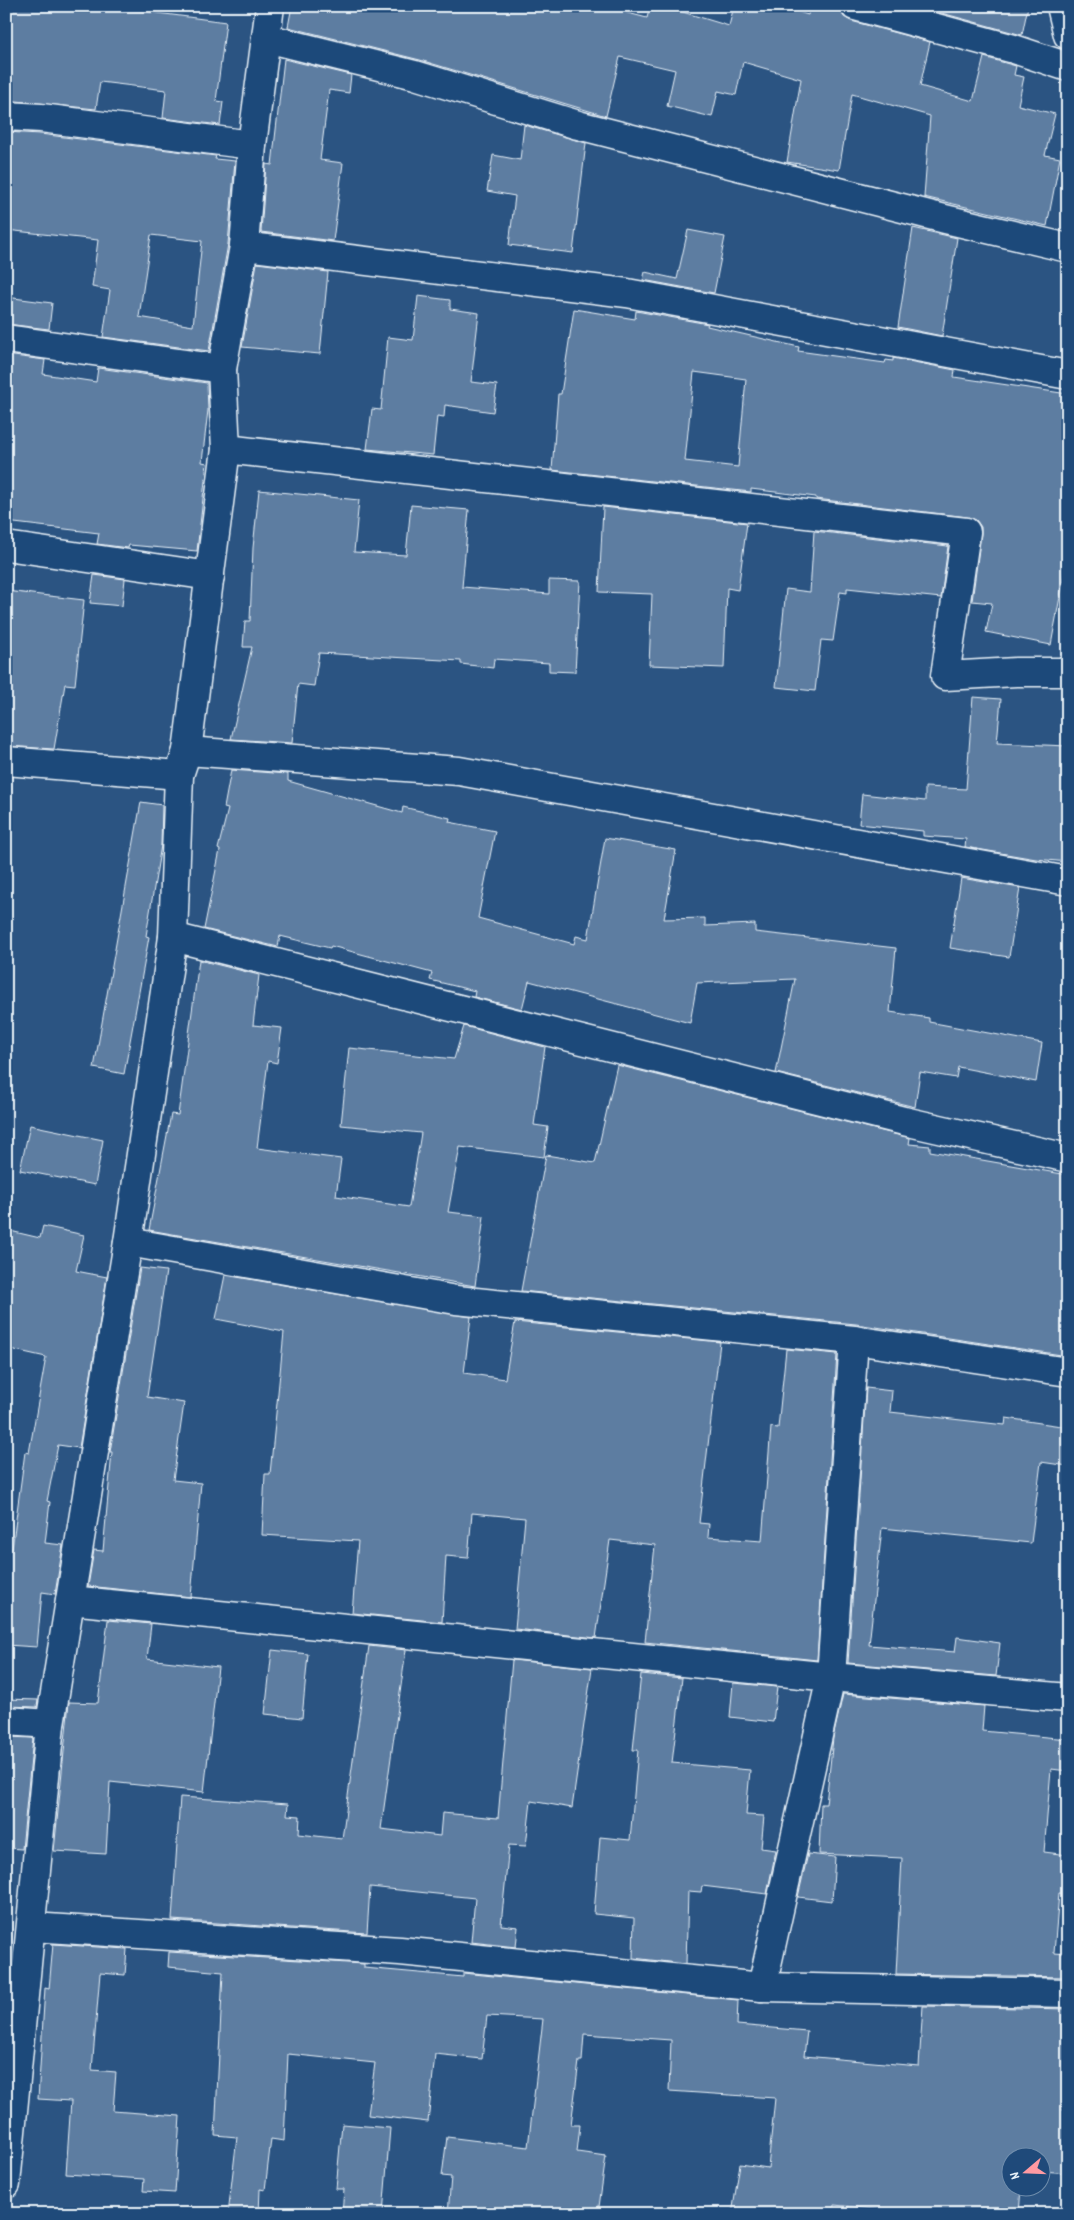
<svg xmlns="http://www.w3.org/2000/svg" width="1074" height="2220" font-family="Dekko,sans-serif">
	<style>
		.building { fill: #5d7da1; stroke: #e8f1f8; fill-rule: evenodd }
		.lines { fill: none; stroke-linecap: round; stroke-linejoin: round }
		.minor-casing { stroke: #e8f1f8; stroke-width: 31 }
		.minor { stroke: #1f4a7a; stroke-width: 28 }
	</style>
	<rect width="100%" height="100%" fill="#2b5482"/>
	<filter id="ink" filterUnits="userSpaceOnUse"><feTurbulence type="fractalNoise" baseFrequency=".02" numOctaves="2"/><feDisplacementMap in="SourceGraphic" scale="10" xChannelSelector="R" yChannelSelector="G"/><feConvolveMatrix kernelMatrix="1 2 1 2 8 2 1 2 1" color-interpolation-filters="sRGB"/></filter>
	<g filter="url(#ink)">
		<g class="building">
			<path d="M6,6H104L226,22L216,101L223,102L220,125L163,118L166,90L100,82L96,109L6,100Z"/>
			<path d="M292,6H601L647,18L650,6H663L729,26L734,6H780L808,15L810,6H825L840,10L844,17L851,21L930,42L920,86L973,101L984,57L1016,66L1014,75L1024,77L1018,105L1055,114L1045,155L1060,158L1047,226L924,197L930,116L852,94L839,170L787,162L801,79L743,62L736,95L718,91L712,117L667,106L675,70L620,57L606,116L420,60L288,27Z"/>
			<path d="M916,6H1028L1022,35Z"/>
			<path d="M284,59L351,75L349,93L329,90L320,160L343,163L333,241L261,232L266,164L272,165Z"/>
			<path d="M524,125L586,143L573,253L509,245L515,196L487,191L493,155L520,160Z"/>
			<path d="M6,132L40,134L216,156L215,159L235,161L228,244L209,351L103,337L110,290L92,287L98,240L6,230ZM151,235L202,241L193,326L139,317Z"/>
			<path d="M913,228L957,238L942,336L898,327Z"/>
			<path d="M688,230L725,237L714,293L643,280L645,272L677,279Z"/>
			<path d="M257,263L328,272L320,354L242,347Z"/>
			<path d="M418,296L450,300V309L479,313L471,382L497,385L493,412L445,405L444,417L437,416L433,455L367,449L372,409L381,410L388,337L413,340Z"/>
			<path d="M6,297L52,303L49,329L6,324Z"/>
			<path d="M574,309L635,319L636,311L708,324L707,326L799,347L798,351L885,363L886,360L893,361V358L955,370L954,377L1068,394V554L1051,645L986,632L992,603L972,601L981,534V527L976,520L968,517L816,499V497L751,489V492L552,470L558,394H561ZM694,372L746,379L738,467L685,461Z"/>
			<path d="M6,355L45,360L43,374L96,382L98,368L207,383L208,410L202,462L207,463L197,551L129,545L128,548L97,544L99,533L6,522Z"/>
			<path d="M259,490L359,500L354,552L406,555L411,505L469,510L462,587L549,594V580L580,581L575,672L549,671V663L494,659L493,668L461,664V661L319,653L314,686L298,684L292,743L231,739L252,647H243L245,621H250L253,548Z"/>
			<path d="M603,507L747,523L738,590L727,588L724,668L649,665L652,594L599,592Z"/>
			<path d="M814,531L948,546L941,598L847,588V593L840,592L833,641L821,640L815,691L776,687L786,589L810,592Z"/>
			<path d="M94,575L125,579L122,606L90,603Z"/>
			<path d="M6,591L84,600L75,685L65,684L54,749L6,746Z"/>
			<path d="M973,697L1001,699L997,743L1068,746V862L1036,859L965,847L966,839L923,836V831L859,824L862,794L925,801V787L966,789Z"/>
			<path d="M231,770L288,774V781L402,813L403,807L450,818L449,822L495,831L478,918L574,944L576,936L588,939L605,838L676,850L664,919L705,918V926L755,924V932L896,948L890,1012L929,1018V1022L1042,1043L1036,1082L958,1067L956,1078L920,1072L915,1107L776,1073L795,979L697,983L690,1023L529,981L522,1009L474,997L475,991L430,980L432,973L331,946L330,948L280,936L278,947L204,929L220,850L218,849L228,809L224,808Z"/>
			<path d="M141,802L162,805L161,845L146,936L149,937L124,1074L94,1068Z"/>
			<path d="M961,878L1020,888L1009,957L950,948Z"/>
			<path d="M199,960L259,975L253,1025L282,1028L277,1063L268,1061L257,1148L341,1159L336,1196L409,1207L421,1133L341,1125L349,1048L454,1059L464,1026L545,1047L534,1125L548,1127L544,1157L460,1147L448,1212L484,1216L475,1286L149,1230L171,1114L178,1115Z"/>
			<path d="M617,1065L910,1138L909,1144L930,1146V1151L1068,1175V1356L856,1324L521,1291L546,1155L595,1163Z"/>
			<path d="M30,1125L103,1140L95,1185L20,1170Z"/>
			<path d="M43,1226L84,1235L76,1271L107,1277L79,1448L58,1445L47,1501L50,1502L45,1543L63,1545L55,1594L42,1592L37,1647L6,1645V1548L12,1549L25,1452L29,1453L46,1357L6,1348V1230L40,1238Z"/>
			<path d="M140,1268L166,1271L147,1397L184,1403L173,1480L201,1483L191,1597L88,1586L94,1550L103,1551L112,1452H110Z"/>
			<path d="M225,1275L471,1317L464,1373L505,1379L515,1322L720,1342L699,1523L709,1524L708,1537L762,1541L771,1427L778,1428L786,1349L837,1354L817,1660L645,1642L655,1545L610,1540L596,1638L515,1629L525,1518L472,1513L468,1558L446,1556L442,1622L352,1613L358,1541L262,1535L265,1474H270L284,1332L216,1319Z"/>
			<path d="M866,1388L892,1391L890,1412L1005,1425L1006,1418L1068,1427V1466L1041,1462L1031,1543L882,1528L869,1645L955,1652L957,1637L1000,1643L996,1676L848,1663Z"/>
			<path d="M108,1620L151,1624L147,1659L218,1667L204,1792L110,1782L106,1854L54,1851L69,1702L98,1703Z"/>
			<path d="M369,1646L406,1650L381,1829L440,1836L442,1813L498,1818L512,1660L592,1668L572,1808L531,1801L526,1846L509,1845L501,1925L518,1927L516,1947L471,1942L475,1898L370,1887L367,1933L172,1920L180,1797L288,1804L287,1815L300,1816L299,1834L342,1839Z"/>
			<path d="M272,1650L308,1654L302,1718L265,1714Z"/>
			<path d="M641,1674L682,1678L672,1763L750,1770L746,1815L764,1816L761,1848L776,1850L767,1894L702,1886L701,1892L688,1891L686,1964L633,1958L634,1918L594,1914L600,1837L630,1840L638,1750H633Z"/>
			<path d="M733,1683L777,1687L773,1722L730,1717Z"/>
			<path d="M843,1694L984,1706L982,1731L1068,1739V1771L1051,1769L1044,1852L1068,1855V1894L1059,1893L1054,1953L1068,1954V1977L896,1974L902,1858L819,1854L821,1804H826L833,1738Z"/>
			<path d="M6,1699L38,1700L37,1707L6,1706Z"/>
			<path d="M6,1737L33,1738L22,1849L6,1848Z"/>
			<path d="M808,1854L835,1857L832,1901L798,1897Z"/>
			<path d="M53,1944L127,1949L125,1975L100,1973L92,2070L116,2072L113,2111L180,2116L175,2193L143,2191L144,2179L66,2174L71,2101L38,2099L45,1988L49,1989Z"/>
			<path d="M169,1952L364,1964V1968L463,1977V1973L738,2000L737,2025L807,2031L804,2056L919,2066L923,2006L1068,2009V2058L1062,2110H1068V2173L1042,2171V2158H1012V2188H1021L1019,2214H895V2211L834,2205L833,2214H732L740,2164L768,2168L775,2098L669,2091L671,2040L584,2034L582,2061H579L571,2125H580L577,2152L606,2156L598,2214H448L451,2177L442,2176L447,2137L528,2147L543,2019L487,2016L482,2059L435,2054L428,2122L368,2115L375,2063L288,2054L284,2141L271,2139L265,2190L260,2189L259,2214H228L237,2137L215,2135L223,1972L168,1967Z"/>
			<path d="M342,2124L390,2128L383,2214H342L344,2189H336Z"/>
		</g>
		<g class="lines">
			<defs>
				<g id="minor">
					<path d="M855,6L1014,49L1068,67"/>
					<path d="M1061,6L1068,35"/>
					<path d="M266,38L415,75L578,125L945,219L1068,248"/>
					<path d="M6,116L41,118L252,145"/>
					<path d="M244,246L627,293L1068,375"/>
					<path d="M6,339L222,369"/>
					<path d="M226,449L966,532L945,676L1016,672H1068"/>
					<path d="M6,546L210,576"/>
					<path d="M187,751L459,771L1068,881"/>
					<path d="M6,761L179,775"/>
					<path d="M173,937L904,1121L1068,1158"/>
					<path d="M128,1242L456,1300L854,1340L1068,1372"/>
					<path d="M70,1600L831,1677L1068,1698"/>
					<path d="M6,1721L50,1724"/>
					<path d="M32,1927L400,1951L762,1987L1068,1993"/>
					<path d="M762,1987L831,1677L854,1340"/>
					<path d="M6,2184L50,1724L128,1242L173,937L179,775L187,751L226,449L222,369L244,246L252,145L270,6"/>
				</g>
			</defs>
			<use href="#minor" class="minor-casing"/>
			<use href="#minor" class="minor"/>
		</g>
	</g>
	<rect width="1074" height="2220" fill="none" stroke="#1f4a7a" stroke-width="25"/>
	<rect x="12" y="12" width="1049" height="2195" fill="none" stroke="#e8f1f8" stroke-width="2" filter="url(#ink)"/>
	<g transform="translate(1026 2172) rotate(251)"><circle r="24" fill="#1f4a7a" stroke="#6f8dac"/>
	<path d="M0-4L9 19L0 12L-9 19Z" fill="#ff9aa2"/>
	<text y="-8" font-size="14" font-weight="bold" text-anchor="middle" fill="#e8f1f8">N</text>
	</g>
</svg>
